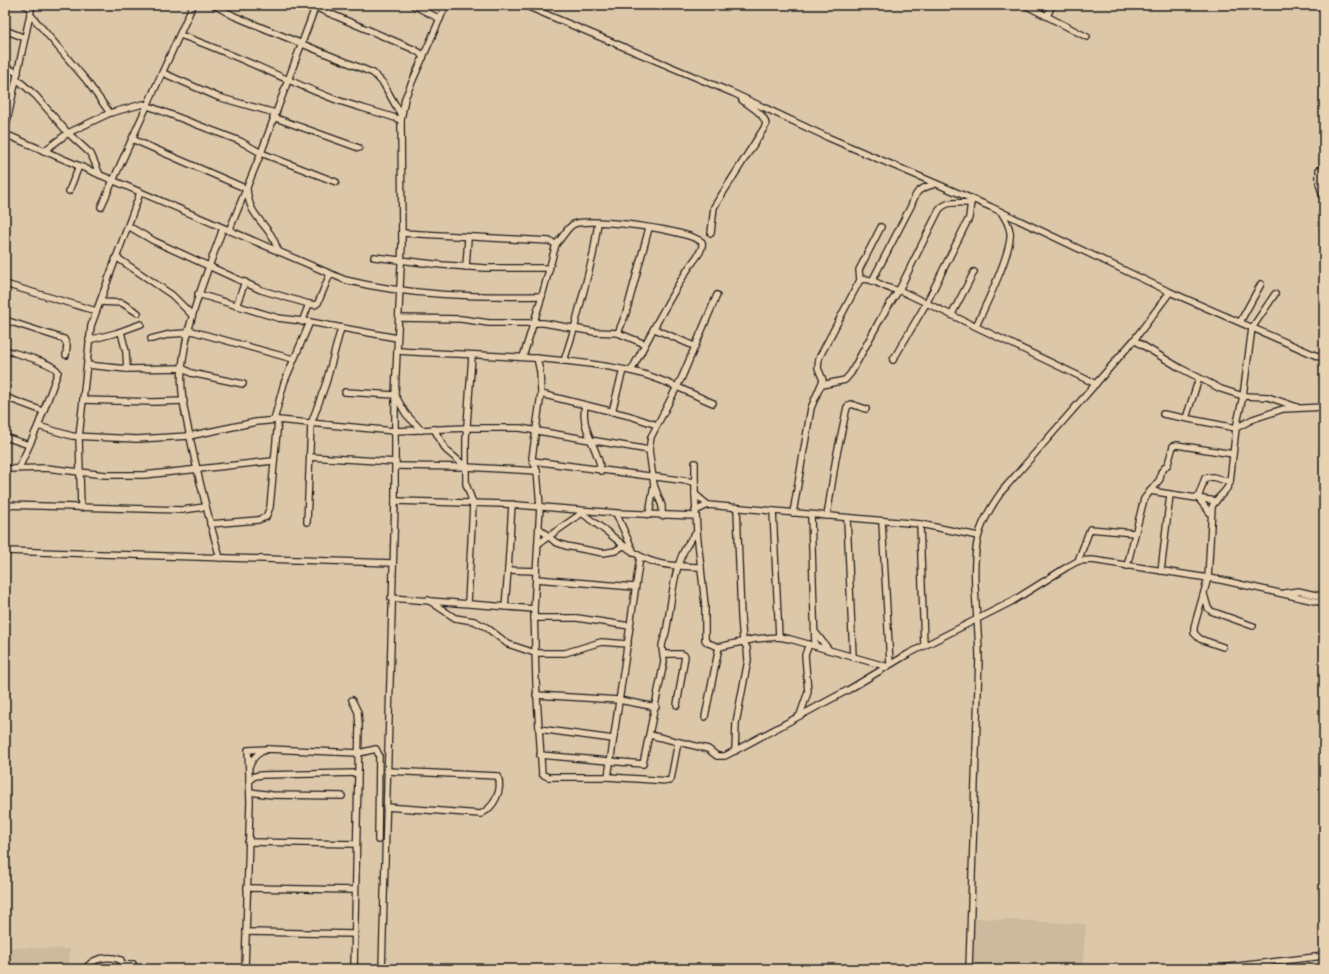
<svg xmlns="http://www.w3.org/2000/svg" width="1329" height="974" font-family="'Architects Daughter',sans-serif">
	<style>
		.built { fill: #cdb99d }
		.lines { fill: none; stroke-linecap: round; stroke-linejoin: round }
		.minor-casing { stroke: #1c1c1c; stroke-width: 8 }
		.minor { stroke: #e9d2b2; stroke-width: 5.5 }
	</style>
	<rect width="100%" height="100%" fill="#ddc7a9"/>
	<filter id="ink" filterUnits="userSpaceOnUse"><feTurbulence type="fractalNoise" baseFrequency=".025" numOctaves="2"/><feDisplacementMap in="SourceGraphic" scale="8" xChannelSelector="R" yChannelSelector="G"/><feConvolveMatrix kernelMatrix="1 2 1 2 8 2 1 2 1" color-interpolation-filters="sRGB"/></filter>
	<g filter="url(#ink)">
		<g class="built">
			<path d="M973,918L1086,924L1082,969H971Z"/>
			<path d="M5,947L70,949L69,969H5Z"/>
		</g>
		<g class="lines">
			<defs>
				<g id="minor">
					<path d="M25,5L31,8"/>
					<path d="M214,5L234,16L373,73L383,83L401,115"/>
					<path d="M310,5L413,49L420,53L423,58"/>
					<path d="M413,5L440,19"/>
					<path d="M524,5L733,93L827,137L991,207L1170,292L1324,359"/>
					<path d="M1025,5L1087,37"/>
					<path d="M30,14L86,80L110,113"/>
					<path d="M1047,16L1052,5"/>
					<path d="M5,30L25,38"/>
					<path d="M180,35C233,53 282,79 334,99C356,107 379,112 401,120"/>
					<path d="M5,67L18,73"/>
					<path d="M163,73L218,97L275,113"/>
					<path d="M17,79L36,96L68,133L91,154L100,175"/>
					<path d="M273,117L359,148"/>
					<path d="M5,131L32,5"/>
					<path d="M5,134L345,280C410,296 476,297 542,296"/>
					<path d="M132,139L247,189C249,211 257,216 269,232C274,238 276,246 279,252"/>
					<path d="M44,151L68,133L110,113L143,104L240,141L261,153L336,182"/>
					<path d="M1324,171L1319,170V183L1324,201"/>
					<path d="M69,191L79,166"/>
					<path d="M101,207L193,5"/>
					<path d="M128,226L154,241L261,290L309,304L315,305L318,303L330,274"/>
					<path d="M229,231L261,153L316,5"/>
					<path d="M402,233L549,241L556,244L542,296L523,357"/>
					<path d="M711,233L714,207L766,125C765,114 750,106 742,100"/>
					<path d="M556,244C562,239 567,227 574,224C592,217 688,230 702,242C704,250 695,259 690,266C668,299 650,336 631,371"/>
					<path d="M116,257L172,295L192,315"/>
					<path d="M374,257L442,265L485,268H549"/>
					<path d="M466,267L468,238"/>
					<path d="M860,280L859,270L881,227"/>
					<path d="M872,281L911,206C917,189 919,189 935,184"/>
					<path d="M5,284L96,311"/>
					<path d="M198,294L278,318L310,322L397,338"/>
					<path d="M100,302L122,303L138,313"/>
					<path d="M236,306L245,282"/>
					<path d="M952,314L974,272"/>
					<path d="M399,318L461,319L489,323H544L595,332L618,333L645,344"/>
					<path d="M5,320L64,339L67,345L66,355"/>
					<path d="M302,322L309,304"/>
					<path d="M1240,322L1261,284"/>
					<path d="M976,326C985,307 1013,250 1010,232C1009,225 1005,218 1001,212"/>
					<path d="M655,329L694,346"/>
					<path d="M188,330L293,359"/>
					<path d="M121,332L126,352L127,369"/>
					<path d="M618,333L626,313L649,228"/>
					<path d="M151,339L171,334L188,333"/>
					<path d="M89,340L116,333L141,324"/>
					<path d="M1134,340L1180,368L1221,389L1243,396L1268,397L1297,407"/>
					<path d="M5,350C16,354 53,362 58,372L38,426L19,468"/>
					<path d="M397,351C475,356 554,355 631,371C659,377 687,392 713,403"/>
					<path d="M537,358L540,372L541,394L532,458L537,471L540,506L534,609L536,682L542,774L548,777H608L669,781L671,779L678,742"/>
					<path d="M893,360L927,302L969,218L971,201"/>
					<path d="M564,361L574,329L593,255L598,223"/>
					<path d="M87,365L127,369L182,368L191,373L243,384"/>
					<path d="M822,385L845,380L851,373L882,316L899,290L939,210C947,200 959,203 971,203"/>
					<path d="M345,392L395,395L406,414L421,430"/>
					<path d="M541,394L630,416L657,425"/>
					<path d="M5,397L43,411"/>
					<path d="M83,400L153,402L184,401"/>
					<path d="M585,406C580,429 599,449 601,471"/>
					<path d="M612,412L623,370"/>
					<path d="M1163,414L1236,428L1253,419L1283,409L1324,407"/>
					<path d="M1186,418L1199,378"/>
					<path d="M274,420L284,383L310,322"/>
					<path d="M38,426L72,436L137,439L189,436L256,422L278,420L394,431L467,428H520L649,450"/>
					<path d="M434,429L446,450L466,467"/>
					<path d="M5,437L29,445"/>
					<path d="M310,457L396,462"/>
					<path d="M533,461L695,482"/>
					<path d="M695,463V494L708,505"/>
					<path d="M396,466L466,467L537,471"/>
					<path d="M5,469L46,468L105,475H144L273,461"/>
					<path d="M654,485L662,506V516"/>
					<path d="M1150,491L1216,501"/>
					<path d="M695,494L697,532L705,605V640L708,643L719,647L755,639L779,637L790,639L885,666"/>
					<path d="M395,501L505,504L616,513L695,516"/>
					<path d="M512,504L508,570L536,571"/>
					<path d="M5,505L182,510L205,507"/>
					<path d="M81,508L79,437L91,326L140,193"/>
					<path d="M579,510C587,518 597,524 606,531C643,562 652,566 701,567"/>
					<path d="M695,511L708,505L920,524L978,536"/>
					<path d="M773,511L779,637"/>
					<path d="M616,513L634,553"/>
					<path d="M793,513L811,408L823,380L818,368L819,358L860,280C874,276 885,291 899,290L1096,384"/>
					<path d="M1211,514L1198,498L1205,478L1213,477L1230,482"/>
					<path d="M649,515L654,485L649,450L651,437L682,377L717,295"/>
					<path d="M811,515L815,646"/>
					<path d="M827,516L836,458L847,407L851,404L866,409"/>
					<path d="M847,518L853,657"/>
					<path d="M307,522L311,424L326,383L341,328"/>
					<path d="M882,522L890,664"/>
					<path d="M210,524L258,520L266,517L270,507L278,420"/>
					<path d="M920,524L924,646"/>
					<path d="M539,528L555,542L566,546L603,553L615,551L623,546"/>
					<path d="M538,544L582,513"/>
					<path d="M5,551L393,563"/>
					<path d="M220,558C210,523 201,488 193,452C188,424 179,396 182,368C187,318 207,274 223,228"/>
					<path d="M1078,561L1090,529L1134,533"/>
					<path d="M1127,566L1144,499L1160,479L1161,472L1168,464L1173,446L1177,445L1233,454"/>
					<path d="M1161,571L1170,495"/>
					<path d="M536,579L634,587"/>
					<path d="M1285,593L1298,591L1324,597"/>
					<path d="M1204,594L1208,608L1211,611L1253,626"/>
					<path d="M391,598L534,609"/>
					<path d="M428,600L455,618L474,621L486,627L508,644L535,653H565L601,642L628,644"/>
					<path d="M468,603L473,503L466,484V439L472,356"/>
					<path d="M505,607L508,570"/>
					<path d="M534,618H577L630,626"/>
					<path d="M815,632L829,650"/>
					<path d="M1223,647L1200,639L1194,633V627L1208,578L1212,507C1216,497 1227,493 1230,482L1236,428L1243,396L1252,328L1275,294"/>
					<path d="M663,654H682L685,656L677,705"/>
					<path d="M536,695L619,700L656,707"/>
					<path d="M352,700L358,712L359,726L354,969"/>
					<path d="M800,715L808,692L805,655L809,644"/>
					<path d="M705,717L719,647"/>
					<path d="M539,729L613,739"/>
					<path d="M650,735L708,749L717,756H725L848,690L908,654L1011,602L1067,567L1078,561L1092,560L1221,580L1324,603"/>
					<path d="M735,751L736,723L748,660L747,648L743,641L741,617L737,508"/>
					<path d="M540,755L643,764L664,662C664,657 662,652 662,647C662,642 665,637 666,632C673,599 672,557 697,532"/>
					<path d="M250,765C253,756 259,752 268,749L359,753L376,749L379,755L378,840"/>
					<path d="M608,777L640,557"/>
					<path d="M249,780L255,776L262,775L358,773"/>
					<path d="M250,792L272,795L342,796"/>
					<path d="M386,807L481,814C494,807 503,791 498,776L387,771"/>
					<path d="M248,842L356,844"/>
					<path d="M247,888L355,890"/>
					<path d="M246,932L354,934"/>
					<path d="M122,964H133"/>
					<path d="M86,969C92,957 110,956 121,960L123,969"/>
					<path d="M245,969L250,801L248,750L268,749"/>
					<path d="M382,969L395,501V395L402,244L401,120L405,98L446,5"/>
					<path d="M969,969L979,658C979,620 970,573 978,538C982,521 992,505 1002,491L1134,340L1170,292"/>
					<path d="M1211,969L1324,956"/>
				</g>
			</defs>
			<use href="#minor" class="minor-casing"/>
			<use href="#minor" class="minor"/>
		</g>
	</g>
	<rect width="1329" height="974" fill="none" stroke="#e9d2b2" stroke-width="20"/>
	<rect x="10" y="10" width="1309" height="954" fill="none" stroke="#1c1c1c" stroke-width="1.5" filter="url(#ink)"/>
</svg>
